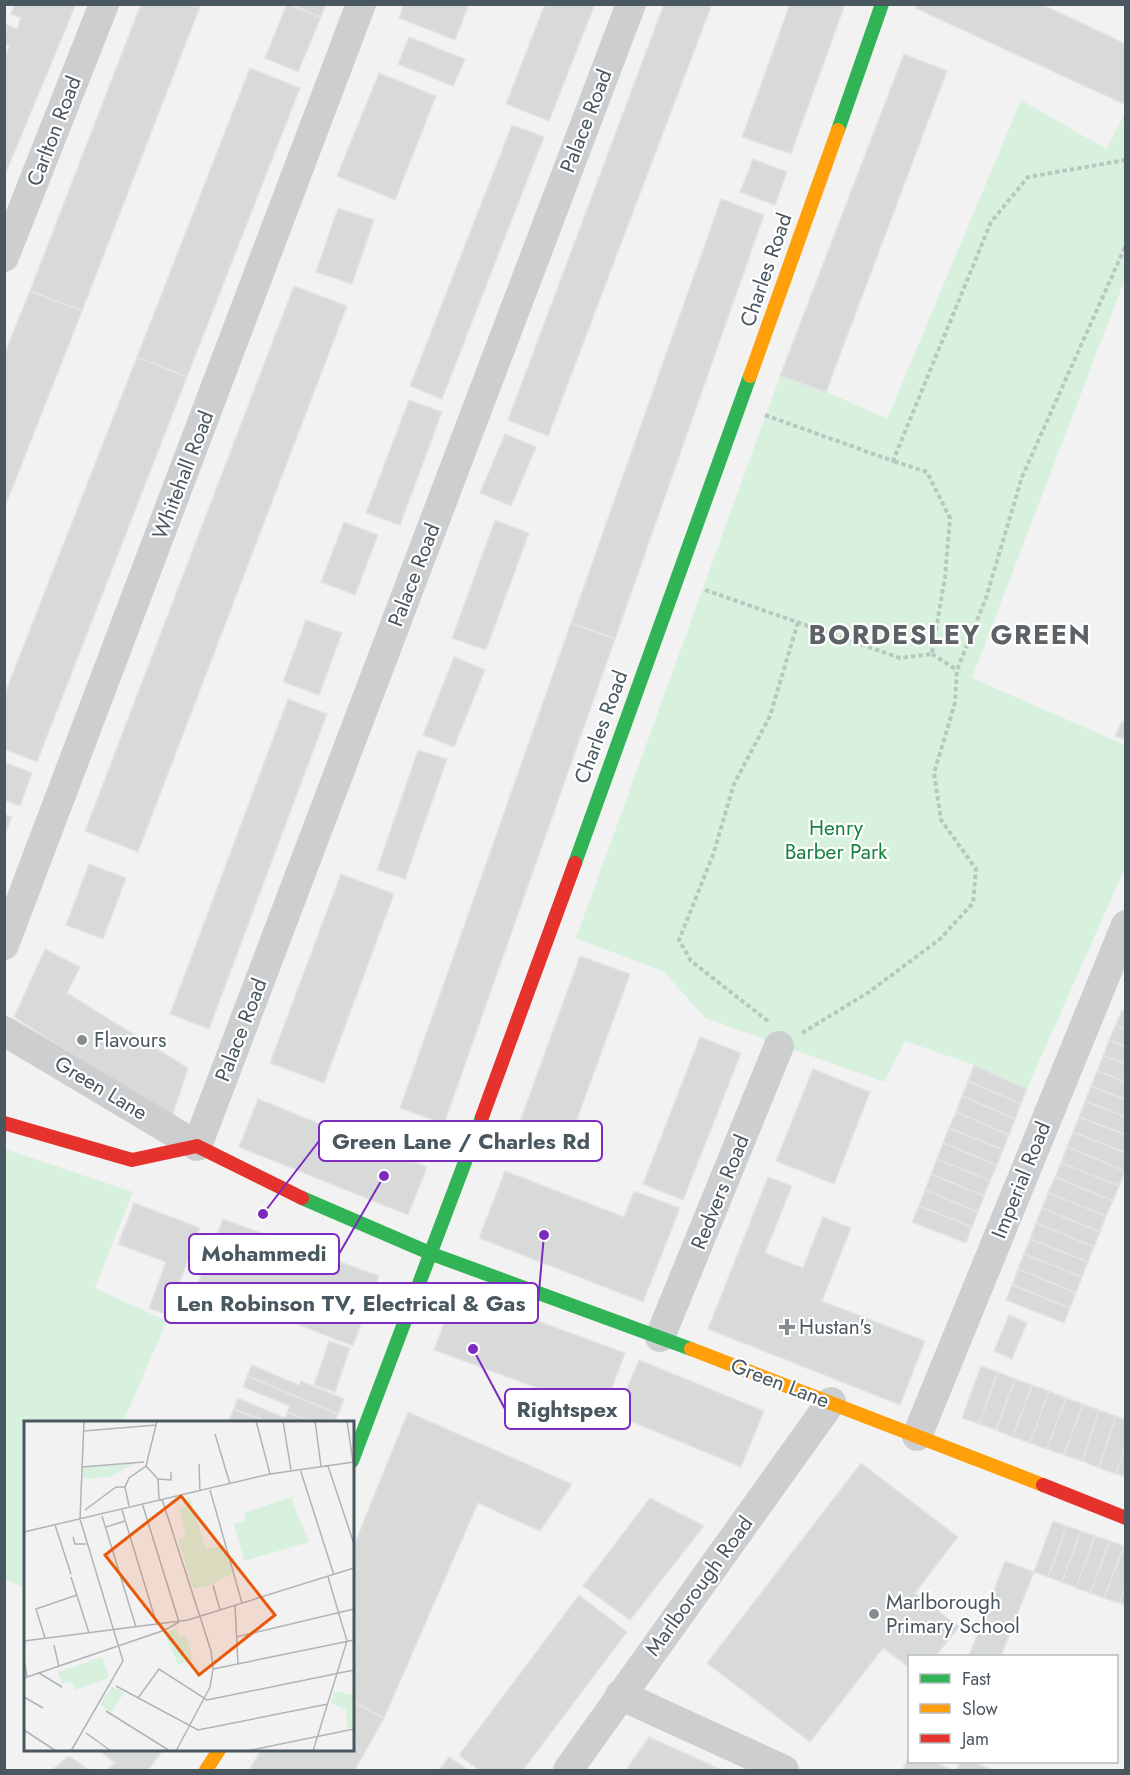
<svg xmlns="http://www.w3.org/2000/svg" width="1130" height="1775" font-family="Jost,sans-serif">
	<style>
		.green { fill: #d7f1de }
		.building { fill: #d8dada; stroke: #e3e4e5; stroke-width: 1.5 }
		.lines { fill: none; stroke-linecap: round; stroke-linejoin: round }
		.path { stroke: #bac7c1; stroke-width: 4; stroke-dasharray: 4.5 3; stroke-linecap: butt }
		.street { stroke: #ccced0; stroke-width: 30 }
		.fast { stroke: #30b455; stroke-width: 14 }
		.slow { stroke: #ff9f0a; stroke-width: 14 }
		.jam { stroke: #e5322d; stroke-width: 14 }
		.poi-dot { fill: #848d92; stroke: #fff; stroke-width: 2 }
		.labels { text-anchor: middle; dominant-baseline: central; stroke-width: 4.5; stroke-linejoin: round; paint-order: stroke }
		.street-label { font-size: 21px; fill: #49575f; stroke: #fff }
		.park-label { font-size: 21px; fill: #18823f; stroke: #fff }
		.poi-label { font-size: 21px; fill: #49575f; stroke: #fff; text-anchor: start }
		.district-label { font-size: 27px; font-weight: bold; letter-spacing: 1.5px; fill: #5d6266; stroke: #fff }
		.inset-road { fill: none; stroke: #aeb4b7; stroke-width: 1.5 }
		.view { fill: #e8590c; fill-opacity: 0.15; stroke: #e8590c; stroke-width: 3 }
		.inset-edge { fill: none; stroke: #49575f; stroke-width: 3 }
		.leader { fill: none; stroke: #7b2cbf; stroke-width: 2 }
		.callout-dot { fill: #7b2cbf; stroke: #fff; stroke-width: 2 }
		.callout { fill: #fff; stroke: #7b2cbf; stroke-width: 2 }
		.callout-label { font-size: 22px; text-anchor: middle; font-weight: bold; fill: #49575f }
	</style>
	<rect width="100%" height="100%" fill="#f2f2f2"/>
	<g class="green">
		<path d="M1021,100L1106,149L1125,113V279L972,678L1125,745V868L1027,1089L974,1065L905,1041L884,1082L705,1018L664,972L576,938L780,376L827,392L887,419Z"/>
		<path d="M5,1149L133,1192L95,1288L167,1321L123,1422H26L25,1588L4,1579Z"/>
	</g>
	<g class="building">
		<path d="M15,4H76L4,177V56L10,46L4,44V29L6,24L17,29L21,18L11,14Z"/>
		<path d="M141,4H201L82,311L30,291Z"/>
		<path d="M287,4L321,17L298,72L265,58Z"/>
		<path d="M290,4H326L321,17Z"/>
		<path d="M404,4H469L455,40L399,18Z"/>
		<path d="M545,4H595L549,121L506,104Z"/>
		<path d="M664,4H712L548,436L508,420Z"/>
		<path d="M790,4H845L791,154L742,137Z"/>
		<path d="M917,4H1041L1126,44V105L915,8Z"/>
		<path d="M409,37L465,59L453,86L398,64Z"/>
		<path d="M904,54L947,71L826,392L780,376Z"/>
		<path d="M250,68L300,88L187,377L137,357Z"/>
		<path d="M379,73L436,96L395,200L337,176Z"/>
		<path d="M512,125L544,137L442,399L410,386Z"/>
		<path d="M753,159L787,172L775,205L740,192Z"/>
		<path d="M721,199L764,215L615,639L571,623Z"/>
		<path d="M338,208L374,220L352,284L316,272Z"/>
		<path d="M294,286L347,306L138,852L85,831Z"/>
		<path d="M30,291L82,311L4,509V355Z"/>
		<path d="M137,357L187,377L37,762L4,749V696Z"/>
		<path d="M409,400L442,412L400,525L366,513Z"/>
		<path d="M505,434L536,447L511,506L480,493Z"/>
		<path d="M495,520L529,533L486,650L452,638Z"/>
		<path d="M344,522L378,535L355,595L321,582Z"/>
		<path d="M306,620L342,633L319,695L283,682Z"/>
		<path d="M571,623L615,639L444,1124L400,1108Z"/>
		<path d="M454,657L485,670L454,747L423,735Z"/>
		<path d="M288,699L327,714L209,1029L170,1014Z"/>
		<path d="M1122,721L1126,722V740L1115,736Z"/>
		<path d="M418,750L447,759L405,879L377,870Z"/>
		<path d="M4,762L32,773L20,806L4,800Z"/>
		<path d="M4,814L12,817L4,836Z"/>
		<path d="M89,864L126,878L103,939L66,925Z"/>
		<path d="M341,874L394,894L324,1083L270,1063Z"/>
		<path d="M45,949L80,967L67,993L188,1068L171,1120L14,1017Z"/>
		<path d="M580,956L630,974L562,1160L513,1141Z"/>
		<path d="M1122,1010L1126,1011V1029L1116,1025Z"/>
		<path d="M1116,1025L1126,1029V1047L1109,1040Z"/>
		<path d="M700,1037L741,1053L683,1200L643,1184Z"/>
		<path d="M1109,1040L1126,1047V1064L1103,1056Z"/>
		<path d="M1103,1056L1126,1064V1082L1097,1071Z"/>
		<path d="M974,1065L1027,1089L1021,1104L968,1081Z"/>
		<path d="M813,1069L870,1092L834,1184L776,1161Z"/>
		<path d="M1097,1071L1126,1082V1100L1091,1086Z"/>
		<path d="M968,1081L1021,1104L1015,1119L962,1096Z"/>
		<path d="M1091,1086L1126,1100V1117L1085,1101Z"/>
		<path d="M962,1096L1015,1119L1009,1135L956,1112Z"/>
		<path d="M258,1099L427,1167L408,1215L239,1147Z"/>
		<path d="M1085,1101L1126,1117V1135L1079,1117Z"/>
		<path d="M956,1112L1009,1135L1003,1150L949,1128Z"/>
		<path d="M1079,1117L1126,1135V1153L1073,1132Z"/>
		<path d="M949,1128L1003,1150L997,1165L943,1143Z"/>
		<path d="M1073,1132L1126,1153L1125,1171L1067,1147Z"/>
		<path d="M943,1143L997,1165L990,1181L937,1159Z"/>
		<path d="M1067,1147L1125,1171L1119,1186L1061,1163Z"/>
		<path d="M937,1159L990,1181L984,1196L931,1174Z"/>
		<path d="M1061,1163L1119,1186L1113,1201L1055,1177Z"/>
		<path d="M505,1171L624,1217L634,1191L680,1208L643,1302L479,1238Z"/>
		<path d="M931,1174L984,1196L978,1212L925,1190Z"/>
		<path d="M768,1177L792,1186L765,1253L803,1268L823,1217L851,1228L822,1301L925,1341L900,1405L708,1329Z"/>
		<path d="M1055,1177L1113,1201L1106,1216L1048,1193Z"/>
		<path d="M925,1190L978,1212L972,1227L919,1206Z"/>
		<path d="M1048,1193L1106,1216L1100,1232L1042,1208Z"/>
		<path d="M134,1203L200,1228L167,1315L149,1308L166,1262L118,1244Z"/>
		<path d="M919,1206L972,1227L966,1243L912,1222Z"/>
		<path d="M1042,1208L1100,1232L1094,1247L1036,1223Z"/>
		<path d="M223,1219L379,1276L353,1346L197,1285Z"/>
		<path d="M1036,1223L1094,1247L1088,1262L1030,1239Z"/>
		<path d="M1030,1239L1088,1262L1082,1277L1024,1254Z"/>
		<path d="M1024,1254L1082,1277L1076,1293L1018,1269Z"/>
		<path d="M1018,1269L1076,1293L1070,1308L1012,1285Z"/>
		<path d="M1012,1285L1070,1308L1064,1323L1006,1300Z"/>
		<path d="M456,1291L625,1353L603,1412L434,1350Z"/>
		<path d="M1009,1315L1027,1323L1012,1359L994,1351Z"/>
		<path d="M329,1341L350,1348L335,1392L314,1385Z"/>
		<path d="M639,1360L764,1411L741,1467L616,1415Z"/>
		<path d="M252,1365L299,1385L301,1381L344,1399L338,1414L247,1376Z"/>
		<path d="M981,1366L998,1372L979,1424L962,1418Z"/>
		<path d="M998,1372L1015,1379L996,1430L979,1424Z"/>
		<path d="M247,1376L338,1414L334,1422H313L287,1412L290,1406L243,1387Z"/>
		<path d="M1015,1379L1032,1385L1013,1437L996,1430Z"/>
		<path d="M1032,1385L1049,1391L1030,1443L1013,1437Z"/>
		<path d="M1049,1391L1066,1398L1047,1449L1030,1443Z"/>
		<path d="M238,1398L285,1418L287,1412L313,1422H267L234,1409Z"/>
		<path d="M1066,1398L1083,1404L1064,1455L1047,1449Z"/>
		<path d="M1083,1404L1099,1410L1082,1461L1064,1455Z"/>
		<path d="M234,1409L267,1422H238L229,1419Z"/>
		<path d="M1099,1410L1116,1416L1099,1468L1082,1461Z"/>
		<path d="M408,1412L572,1484L540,1531L478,1503L384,1718L352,1701V1550Z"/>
		<path d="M1116,1416L1126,1420V1445L1116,1474L1099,1468Z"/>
		<path d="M1126,1445V1477L1116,1474Z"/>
		<path d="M861,1463L958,1537L915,1593L959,1627L936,1656H910V1668L883,1648L810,1742L707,1663Z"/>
		<path d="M650,1498L704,1526L630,1620L583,1586Z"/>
		<path d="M1053,1521L1067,1526L1048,1577L1034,1572Z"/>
		<path d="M1067,1526L1081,1531L1062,1582L1048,1577Z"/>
		<path d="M1081,1531L1095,1536L1076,1588L1062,1582Z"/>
		<path d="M1095,1536L1110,1541L1090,1593L1076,1588Z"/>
		<path d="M1110,1541L1124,1546L1104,1598L1090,1593Z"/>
		<path d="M1124,1546L1126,1547V1585L1119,1603L1104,1598Z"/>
		<path d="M1005,1561L1034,1572L1001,1656H969Z"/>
		<path d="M1126,1585V1606L1119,1603Z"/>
		<path d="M579,1595L627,1632L523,1770H479L459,1755Z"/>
		<path d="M352,1701L384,1718L355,1770H249L261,1750H352Z"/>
		<path d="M649,1737L722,1770H626Z"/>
		<path d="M98,1750H163L148,1770H107L115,1763Z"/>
		<path d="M910,1755V1762H933L953,1770H902Z"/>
		<path d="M69,1756L89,1770H52Z"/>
		<path d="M449,1757L468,1770H439Z"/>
		<path d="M960,1762H972L993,1770H956Z"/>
	</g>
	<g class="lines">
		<g class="path">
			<path d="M765,415L893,461L991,222L1028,177L1126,160"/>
			<path d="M705,590L900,658L932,654L945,577L950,518L927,472L893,461"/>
			<path d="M932,654L957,670"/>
			<path d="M768,1021L691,961L679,940L713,855L734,784L770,716L798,622"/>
			<path d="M802,1033L869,992L940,939L973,903L976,869L941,820L934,773L955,703L957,670L986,598L1022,477L1126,245"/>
		</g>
		<g class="street">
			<path d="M4,257L104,4"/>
			<path d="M4,945L361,4"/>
			<path d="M4,1031L197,1146L631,4"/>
			<path d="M660,1337L779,1046"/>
			<path d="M917,1436L1126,925"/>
			<path d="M620,1695L784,1770"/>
			<path d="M568,1770L831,1402"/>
		</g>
		<g class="fast">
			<path d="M838,130L882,4"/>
			<path d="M575,863L750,376"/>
			<path d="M302,1198L432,1254L691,1349"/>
			<path d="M352,1461L482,1117"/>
		</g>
		<g class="slow">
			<path d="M750,376L838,130"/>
			<path d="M691,1349L1043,1485"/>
			<path d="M206,1770L219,1750"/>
		</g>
		<g class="jam">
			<path d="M482,1117L575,863"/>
			<path d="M4,1123L132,1160L197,1146L302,1198"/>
			<path d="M1043,1485L1126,1518"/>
		</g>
	</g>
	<g class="poi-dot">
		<circle cx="82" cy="1040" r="6"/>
		<path d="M784 1318h6v6h6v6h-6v6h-6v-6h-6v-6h6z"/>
		<circle cx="874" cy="1614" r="6"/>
	</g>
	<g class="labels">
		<g class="street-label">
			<text transform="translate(586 121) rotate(-69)">Palace Road</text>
			<text transform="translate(54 131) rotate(-69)">Carlton Road</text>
			<text transform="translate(766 270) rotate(-71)">Charles Road</text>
			<text transform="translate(183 475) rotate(-69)">Whitehall Road</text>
			<text transform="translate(414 575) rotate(-69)">Palace Road</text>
			<text transform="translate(601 727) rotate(-70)">Charles Road</text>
			<text transform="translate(241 1030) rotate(-69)">Palace Road</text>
			<text transform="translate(101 1088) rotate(31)">Green Lane</text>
			<text transform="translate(1021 1180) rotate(-68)">Imperial Road</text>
			<text transform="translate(720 1192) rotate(-68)">Redvers Road</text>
			<text transform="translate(780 1383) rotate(21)">Green Lane</text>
			<text transform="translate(699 1586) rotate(-54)">Marlborough Road</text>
		</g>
		<g class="park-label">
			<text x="836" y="828">Henry<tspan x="836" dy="24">Barber Park</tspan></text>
		</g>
		<g class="poi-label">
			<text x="94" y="1040">Flavours</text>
			<text x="799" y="1327">Hustan's</text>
			<text x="886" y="1602">Marlborough<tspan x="886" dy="24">Primary School</tspan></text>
		</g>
		<g class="district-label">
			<text x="950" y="634">BORDESLEY GREEN</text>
		</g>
	</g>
	<g transform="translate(24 1421)">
		<rect width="330" height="330" fill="#f2f2f2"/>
		<path d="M112,42L85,56L59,58V47ZM267,76L285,121L220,140L210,103L222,99L220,92ZM162,77H166L182,128L200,124L208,153L182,166L169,167L154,118L163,116L155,87L163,86ZM153,207L155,216L162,214L169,239L154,243L140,212ZM78,236L85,257L51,269L47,260L38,263L34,251ZM88,265L100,272L88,291L76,284ZM330,266V306L323,307L322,289L307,282L310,270L327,274Z" fill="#d7f1de"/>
		<path class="inset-road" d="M232,0L246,53M259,0L267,49M291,0L297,45M323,0L329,41M60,10L132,4M191,13L206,63M175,43L176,71M122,45L134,58L135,78M304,45L330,123M58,46L120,41M276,48L310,154M134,58L147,59V51M101,66L105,85M186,69L218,182M138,78L187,230L189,248L186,266L152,330M118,82L155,201M61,89L92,66H101L105,57L122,45L133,0M98,89L133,204M78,95L112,206M31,104L47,153M82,106L101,100M0,111L246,53L330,41M49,116L51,123H62M47,156L65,212M189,164L196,189M211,185L214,243M212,216L330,188M21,217L12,188L53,174M0,220L164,199L330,147M30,224L35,246M0,238L3,256M189,248L330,219M15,252L38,266M0,257L141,209L155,201M92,265L174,309L304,283M0,276L19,287M114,277L135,248L183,279L330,249M82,290L146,330M0,309L32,330M62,312L87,330M47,330L99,240L56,98L60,0M223,330L330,308M289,330L323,220L304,156"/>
		<path class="view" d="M157,75L251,194L175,254L81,134Z"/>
		<rect width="330" height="330" class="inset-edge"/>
	</g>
	<path class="leader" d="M263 1214L319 1141M384 1176L339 1254M544 1235L538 1303M473 1349L505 1409"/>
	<g class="callout-dot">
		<circle cx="263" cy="1214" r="6"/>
		<circle cx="384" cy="1176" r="6"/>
		<circle cx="544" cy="1235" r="6"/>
		<circle cx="473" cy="1349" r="6"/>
	</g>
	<g class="callout">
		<rect x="319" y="1121" width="283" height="40" rx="6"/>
		<rect x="189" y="1234" width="150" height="40" rx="6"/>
		<rect x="165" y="1283" width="373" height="40" rx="6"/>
		<rect x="505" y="1389" width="125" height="40" rx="6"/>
	</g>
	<g class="callout-label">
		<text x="461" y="1149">Green Lane / Charles Rd</text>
		<text x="264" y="1261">Mohammedi</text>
		<text x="351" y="1311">Len Robinson TV, Electrical &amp; Gas</text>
		<text x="567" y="1417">Rightspex</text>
	</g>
	<rect width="1130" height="1775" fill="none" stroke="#49575f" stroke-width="12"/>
	<rect x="908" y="1655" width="210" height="108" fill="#ffffff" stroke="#b6bcbf" stroke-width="1.5"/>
	<rect x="920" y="1674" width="30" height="9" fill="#30b455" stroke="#b6bcbf" stroke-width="1.5"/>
	<text x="962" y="1685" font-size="18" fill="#49575f">Fast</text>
	<rect x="920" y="1704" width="30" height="9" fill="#ff9f0a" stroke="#b6bcbf" stroke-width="1.5"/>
	<text x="962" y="1715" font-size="18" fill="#49575f">Slow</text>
	<rect x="920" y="1734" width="30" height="9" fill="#e5322d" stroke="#b6bcbf" stroke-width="1.5"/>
	<text x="962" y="1745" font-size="18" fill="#49575f">Jam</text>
</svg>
